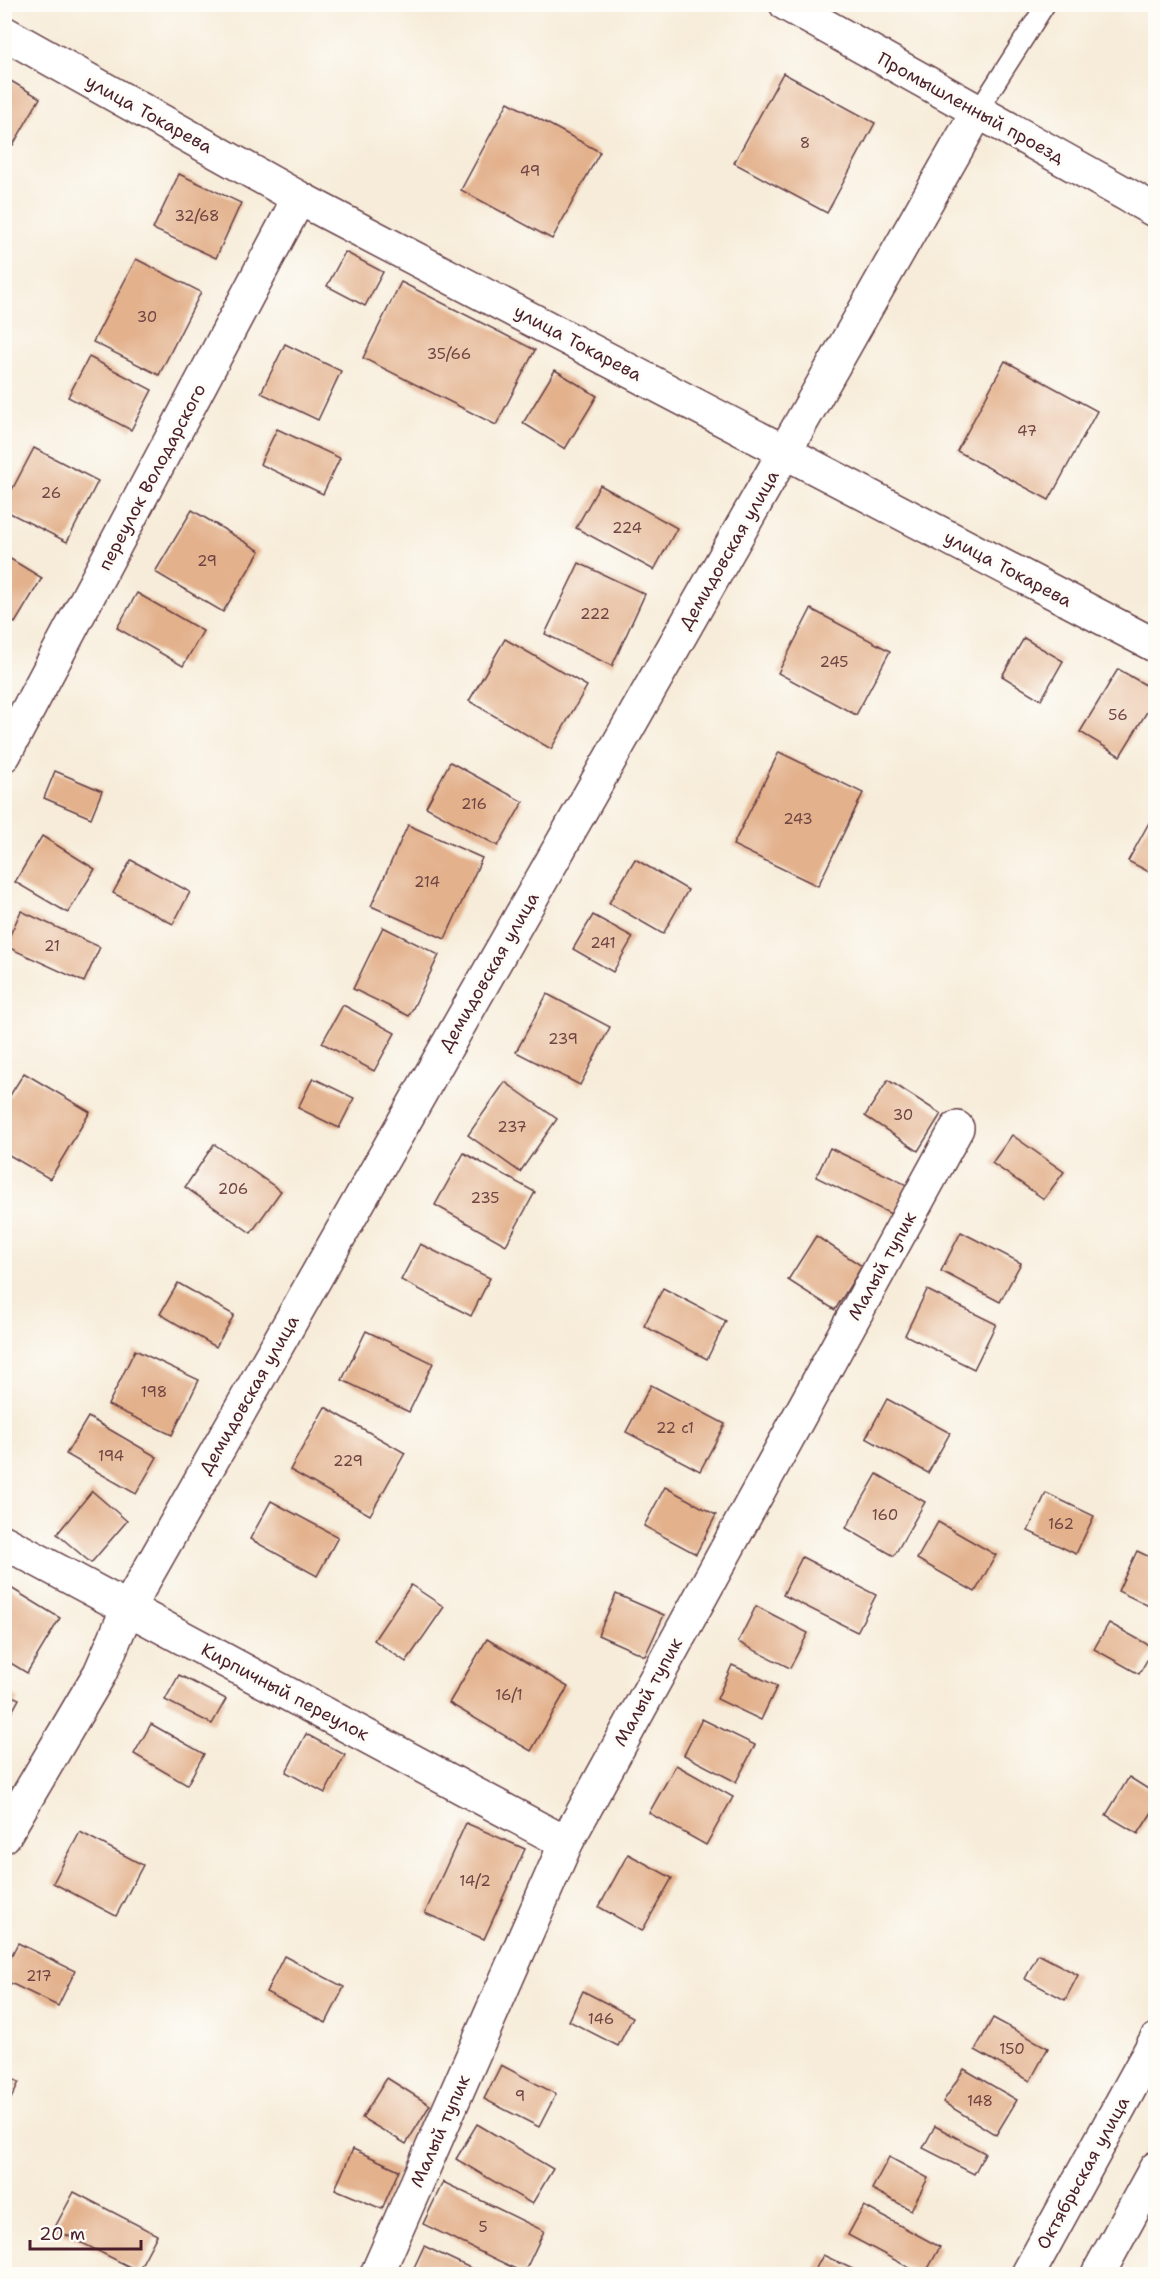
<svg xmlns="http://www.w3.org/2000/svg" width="1160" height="2279" font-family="'Shantell Sans',sans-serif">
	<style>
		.building { fill: #e3b18c }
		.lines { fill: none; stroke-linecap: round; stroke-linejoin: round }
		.lane-casing { stroke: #643e45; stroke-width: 21 }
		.street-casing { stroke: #643e45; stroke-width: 36 }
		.secondary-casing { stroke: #643e45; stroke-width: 36 }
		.primary-casing { stroke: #643e45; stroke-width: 36 }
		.lane { stroke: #fff; stroke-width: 18 }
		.street { stroke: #fff; stroke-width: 33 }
		.secondary { stroke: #fff; stroke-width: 33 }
		.primary { stroke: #fff; stroke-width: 33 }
		.labels { text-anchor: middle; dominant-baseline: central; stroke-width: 6; stroke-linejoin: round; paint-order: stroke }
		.number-label { font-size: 15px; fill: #704443 }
		.street-label { font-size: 18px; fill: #4a1f2b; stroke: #fdfcf7 }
	</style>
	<rect width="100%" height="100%" fill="#fdfcf7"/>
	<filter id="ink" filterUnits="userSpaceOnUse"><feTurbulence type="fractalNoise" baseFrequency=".0167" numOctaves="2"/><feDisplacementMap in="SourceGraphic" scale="12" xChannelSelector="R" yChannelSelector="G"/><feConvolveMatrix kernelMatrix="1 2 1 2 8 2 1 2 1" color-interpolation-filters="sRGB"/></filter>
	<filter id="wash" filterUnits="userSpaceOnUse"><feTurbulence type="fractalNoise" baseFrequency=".008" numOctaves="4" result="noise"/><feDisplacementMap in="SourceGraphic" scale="24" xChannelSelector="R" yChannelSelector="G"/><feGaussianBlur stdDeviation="1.35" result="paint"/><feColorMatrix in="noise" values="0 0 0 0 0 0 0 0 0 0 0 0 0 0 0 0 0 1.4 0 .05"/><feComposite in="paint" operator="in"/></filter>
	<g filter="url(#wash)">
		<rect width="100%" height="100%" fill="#f7ecd9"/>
		<g id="blocks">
			<g class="building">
				<path d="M783,73L875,123L827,213L734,163Z"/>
				<path d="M4,77L40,98L13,145L4,140Z"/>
				<path d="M508,102L600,152L552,239L461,190Z"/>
				<path d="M179,174L241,203L216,258L153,229Z"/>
				<path d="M345,252L383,272L365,306L327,286Z"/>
				<path d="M136,259L201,292L159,375L93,342Z"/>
				<path d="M401,282L535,350L496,425L363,358Z"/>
				<path d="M285,344L341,371L318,420L261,393Z"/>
				<path d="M89,357L152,390L131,430L68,397Z"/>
				<path d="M1005,361L1097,411L1049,500L957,451Z"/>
				<path d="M555,370L597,396L565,449L523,423Z"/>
				<path d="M277,429L340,458L323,494L260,464Z"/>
				<path d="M34,448L98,481L67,542L4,510V505Z"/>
				<path d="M600,485L677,528L654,570L576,528Z"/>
				<path d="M192,510L260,551L223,612L155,572Z"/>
				<path d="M4,555L42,578L15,623L4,616Z"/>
				<path d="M579,563L645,594L612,666L545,634Z"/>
				<path d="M137,593L203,631L183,666L117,628Z"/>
				<path d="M811,609L890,651L856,715L778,673Z"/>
				<path d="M1024,638L1063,661L1041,700L1002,676Z"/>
				<path d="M505,639L587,686L551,749L469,701Z"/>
				<path d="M1118,669L1156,691V697L1120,756L1080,732Z"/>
				<path d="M779,752L863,793L818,886L733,845Z"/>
				<path d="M450,762L523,802L498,846L426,807Z"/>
				<path d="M55,771L102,791L91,818L44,798Z"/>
				<path d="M1156,810V865L1151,873L1128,861Z"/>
				<path d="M408,825L482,858L445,939L371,906Z"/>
				<path d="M42,836L95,869L68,913L15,882Z"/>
				<path d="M635,859L688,890L663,934L609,903Z"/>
				<path d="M131,860L190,892L173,924L113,893Z"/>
				<path d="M21,911L100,947L84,982L5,946Z"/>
				<path d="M593,915L633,937L613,972L573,949Z"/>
				<path d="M383,927L439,955L409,1016L353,989Z"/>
				<path d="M547,994L610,1027L580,1085L516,1052Z"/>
				<path d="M343,1005L395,1033L374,1071L322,1043Z"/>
				<path d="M24,1073L90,1112L50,1179L4,1152V1105Z"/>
				<path d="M313,1078L354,1098L339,1128L298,1108Z"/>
				<path d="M888,1080L941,1114L918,1151L865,1116Z"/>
				<path d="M505,1082L557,1119L520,1172L468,1135Z"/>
				<path d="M1012,1135L1064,1172L1044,1199L992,1163Z"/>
				<path d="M214,1144L281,1191L251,1233L185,1187Z"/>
				<path d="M830,1148L911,1187L897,1217L816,1177Z"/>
				<path d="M464,1153L535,1192L506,1245L435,1205Z"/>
				<path d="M961,1232L1021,1263L1000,1302L941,1271Z"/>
				<path d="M816,1236L862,1266L835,1310L788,1280Z"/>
				<path d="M420,1244L490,1278L471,1316L401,1280Z"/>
				<path d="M178,1283L234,1315L216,1347L160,1314Z"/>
				<path d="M663,1288L726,1321L707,1359L644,1326Z"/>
				<path d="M927,1290L996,1324L974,1369L905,1335Z"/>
				<path d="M366,1331L433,1363L409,1412L342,1380Z"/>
				<path d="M135,1350L199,1380L172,1435L108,1405Z"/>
				<path d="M651,1385L725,1424L700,1471L626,1432Z"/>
				<path d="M887,1399L950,1433L928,1473L866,1438Z"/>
				<path d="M325,1407L405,1453L370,1515L290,1470Z"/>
				<path d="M88,1417L157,1457L136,1494L66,1454Z"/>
				<path d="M877,1474L925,1502L894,1556L846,1528Z"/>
				<path d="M665,1487L716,1515L696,1554L644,1526Z"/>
				<path d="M92,1491L127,1521L91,1563L57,1534Z"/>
				<path d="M1046,1493L1094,1516L1076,1554L1028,1531Z"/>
				<path d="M271,1501L338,1537L317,1576L250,1539Z"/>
				<path d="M938,1522L996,1555L975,1592L917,1559Z"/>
				<path d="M1137,1551L1156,1560V1598L1151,1607L1118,1591Z"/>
				<path d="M802,1557L876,1595L857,1632L783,1595Z"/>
				<path d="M6,1585L60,1618L27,1673L4,1659Z"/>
				<path d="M411,1585L444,1607L406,1662L374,1640Z"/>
				<path d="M616,1594L664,1615L645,1656L598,1635Z"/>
				<path d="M756,1606L808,1633L790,1668L738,1642Z"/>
				<path d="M1109,1623L1154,1648L1139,1674L1094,1649Z"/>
				<path d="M487,1639L568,1687L531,1751L449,1703Z"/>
				<path d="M732,1665L777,1686L761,1720L717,1699Z"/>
				<path d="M179,1675L226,1699L212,1724L165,1700Z"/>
				<path d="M4,1692L19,1699L4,1726Z"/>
				<path d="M702,1719L755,1745L736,1782L684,1755Z"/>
				<path d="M151,1724L204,1754L187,1785L134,1754Z"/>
				<path d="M306,1734L345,1755L325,1793L286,1772Z"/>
				<path d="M676,1765L733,1797L706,1845L649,1813Z"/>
				<path d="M1129,1777L1156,1794V1806L1138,1834L1106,1815Z"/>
				<path d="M466,1823L525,1849L484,1939L425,1913Z"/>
				<path d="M80,1832L143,1865L116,1916L53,1883Z"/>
				<path d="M628,1854L672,1878L642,1931L599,1907Z"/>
				<path d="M18,1943L75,1971L58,2006L4,1980V1970Z"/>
				<path d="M1038,1954L1078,1975L1065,2000L1025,1979Z"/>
				<path d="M284,1956L344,1987L326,2023L266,1992Z"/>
				<path d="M583,1991L633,2017L618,2046L569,2021Z"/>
				<path d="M993,2018L1048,2048L1030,2081L975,2050Z"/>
				<path d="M501,2065L556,2094L539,2127L484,2099Z"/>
				<path d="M964,2069L1017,2100L996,2135L943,2102Z"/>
				<path d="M4,2075L19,2082L4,2113Z"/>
				<path d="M387,2078L430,2105L406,2144L362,2118Z"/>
				<path d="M477,2124L553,2169L532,2204L456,2159Z"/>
				<path d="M935,2126L985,2153L974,2174L923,2148Z"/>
				<path d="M353,2149L399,2170L382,2209L335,2189Z"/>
				<path d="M889,2157L928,2178L911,2210L872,2189Z"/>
				<path d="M443,2182L544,2231L524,2273L423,2224Z"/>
				<path d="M74,2192L157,2235L138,2271L54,2229Z"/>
				<path d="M864,2206L940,2247L925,2274H921L848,2235Z"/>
				<path d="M424,2246L483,2274H411Z"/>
				<path d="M823,2255L863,2274H813Z"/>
			</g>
		</g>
	</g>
	<g filter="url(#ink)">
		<use href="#blocks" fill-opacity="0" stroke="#643e45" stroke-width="1.5"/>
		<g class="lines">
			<defs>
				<path id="lane" d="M978,111L1046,4"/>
				<g id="street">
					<path d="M786,4L1156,211"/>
					<path d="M4,755L299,198"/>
					<path d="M4,1542L566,1843"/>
					<path d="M4,1836L100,1673L128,1608L978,111"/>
					<path d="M377,2274L566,1843L957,1128"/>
				</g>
				<path id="secondary" d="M4,33L299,198L1156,646"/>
				<g id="primary">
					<path d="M1028,2274L1156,2040"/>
					<path d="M1098,2274L1156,2168"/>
				</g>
			</defs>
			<use href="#lane" class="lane-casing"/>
			<use href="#street" class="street-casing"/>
			<use href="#secondary" class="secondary-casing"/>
			<use href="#primary" class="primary-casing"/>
			<use href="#lane" class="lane"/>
			<use href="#street" class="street"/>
			<use href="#secondary" class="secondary"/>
			<use href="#primary" class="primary"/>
		</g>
	</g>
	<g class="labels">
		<g class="number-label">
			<text x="805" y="143">8</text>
			<text x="530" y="171">49</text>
			<text x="197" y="216">32/68</text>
			<text x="147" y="317">30</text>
			<text x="449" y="354">35/66</text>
			<text x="1027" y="431">47</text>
			<text x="51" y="493">26</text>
			<text x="627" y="528">224</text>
			<text x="207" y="561">29</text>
			<text x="595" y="614">222</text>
			<text x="834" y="662">245</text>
			<text x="1118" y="715">56</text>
			<text x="474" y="804">216</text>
			<text x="798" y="819">243</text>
			<text x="427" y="882">214</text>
			<text x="603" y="943">241</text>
			<text x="52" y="946">21</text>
			<text x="563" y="1039">239</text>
			<text x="903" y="1115">30</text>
			<text x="512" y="1127">237</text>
			<text x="233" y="1189">206</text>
			<text x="485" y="1198">235</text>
			<text x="154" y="1392">198</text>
			<text x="675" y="1428">22 с1</text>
			<text x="111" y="1456">194</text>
			<text x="348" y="1461">229</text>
			<text x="885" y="1515">160</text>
			<text x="1061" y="1524">162</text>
			<text x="509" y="1695">16/1</text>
			<text x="475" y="1881">14/2</text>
			<text x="39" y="1976">217</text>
			<text x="601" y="2019">146</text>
			<text x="1012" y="2049">150</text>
			<text x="520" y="2096">9</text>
			<text x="980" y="2101">148</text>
			<text x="483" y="2227">5</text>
		</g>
		<g class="street-label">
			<text transform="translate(971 108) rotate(29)">Промышленный проезд</text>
			<text transform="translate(149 114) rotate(29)">улица Токарева</text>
			<text transform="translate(578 343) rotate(28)">улица Токарева</text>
			<text transform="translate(152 477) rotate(-62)">переулок Володарского</text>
			<text transform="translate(729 550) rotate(-60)">Демидовская улица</text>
			<text transform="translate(1008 569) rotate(28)">улица Токарева</text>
			<text transform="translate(489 972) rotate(-60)">Демидовская улица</text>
			<text transform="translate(882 1266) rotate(-61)">Малый тупик</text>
			<text transform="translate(249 1395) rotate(-60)">Демидовская улица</text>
			<text transform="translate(285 1692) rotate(28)">Кирпичный переулок</text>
			<text transform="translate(648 1692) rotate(-61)">Малый тупик</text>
			<text transform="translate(440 2131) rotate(-66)">Малый тупик</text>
			<text transform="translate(1083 2173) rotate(-61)">Октябрьская улица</text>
		</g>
	</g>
	<rect width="1160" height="2279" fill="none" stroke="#fdfcf7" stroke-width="24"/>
	<path d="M30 2240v9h111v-9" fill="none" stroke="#4a1f2b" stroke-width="3"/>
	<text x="39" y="2240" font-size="18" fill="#4a1f2b" stroke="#fdfcf7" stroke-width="4.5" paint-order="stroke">20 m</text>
</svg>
